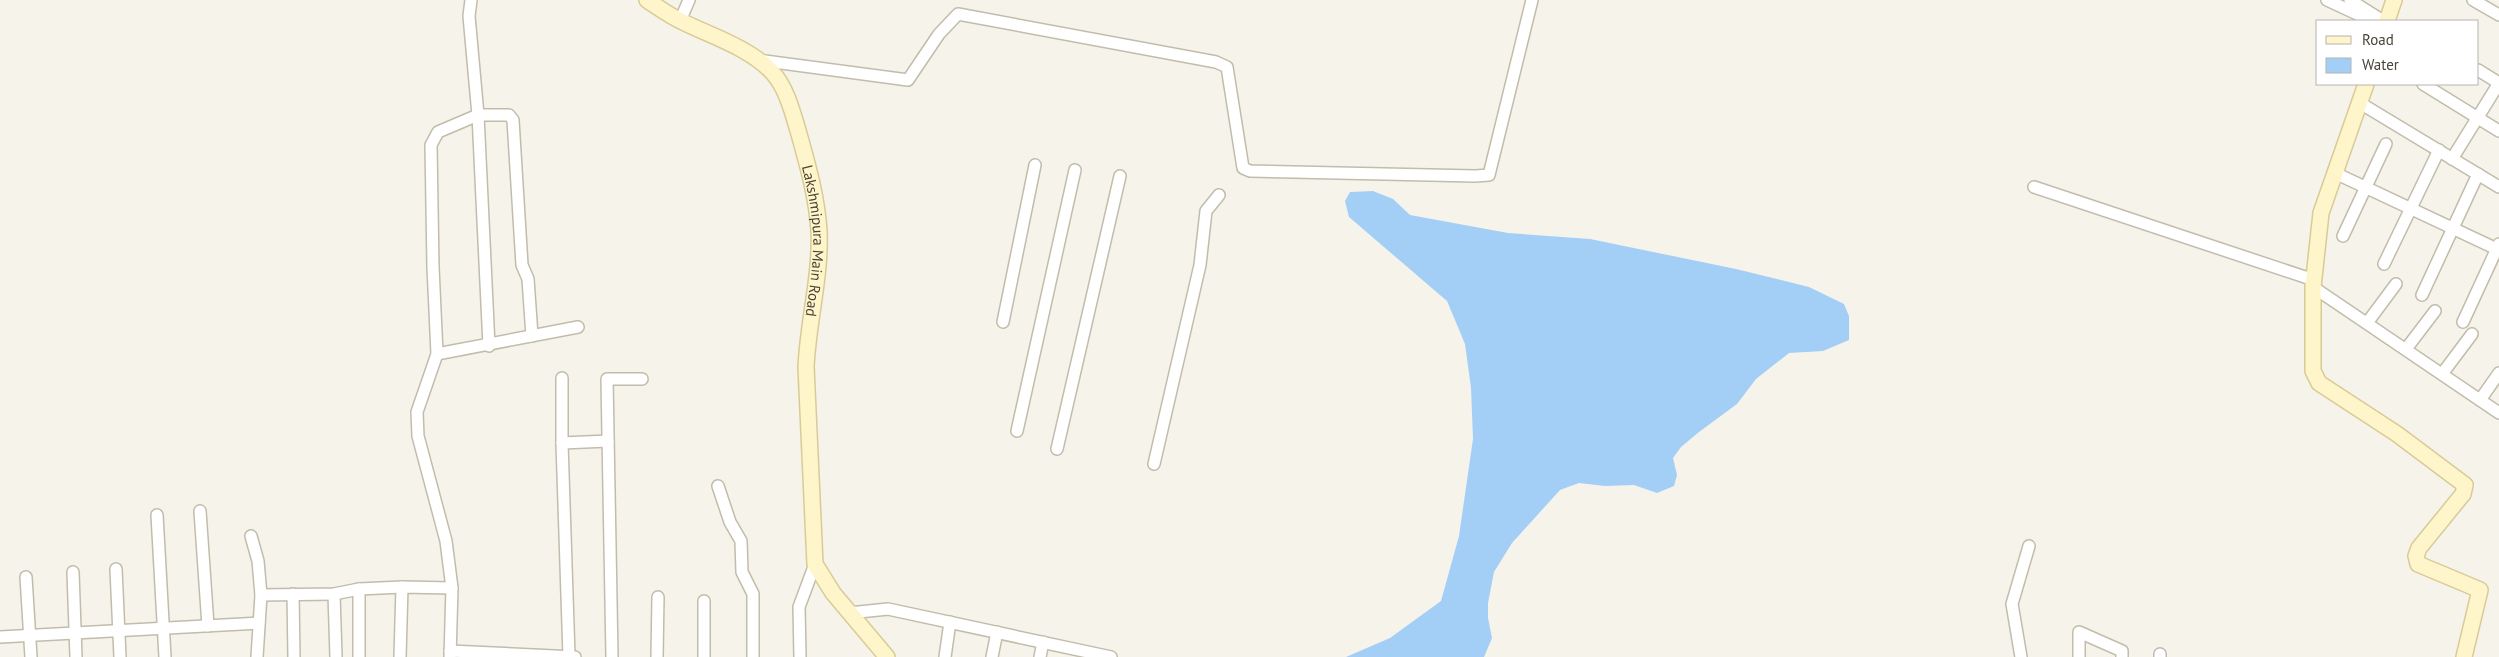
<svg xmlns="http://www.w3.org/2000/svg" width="2499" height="657" font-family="'PT Sans',sans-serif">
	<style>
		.water { fill: #a3cff6 }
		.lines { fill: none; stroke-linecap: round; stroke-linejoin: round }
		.street-casing { stroke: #c2bcab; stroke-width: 14 }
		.secondary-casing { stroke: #d9cb97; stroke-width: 18 }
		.street { stroke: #fff; stroke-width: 11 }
		.secondary { stroke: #fff5ca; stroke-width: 15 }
		.labels { text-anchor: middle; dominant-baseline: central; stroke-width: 4.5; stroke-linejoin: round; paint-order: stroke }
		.street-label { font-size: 15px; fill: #4a4437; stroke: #fff }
	</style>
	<rect width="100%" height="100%" fill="#f6f3ea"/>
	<path class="water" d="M1373,191L1393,199L1410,215L1508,233L1590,239L1736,269L1809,287L1844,304L1849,316V340L1823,351L1789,353L1756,379L1737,404L1699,432L1681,447L1673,458L1677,475L1674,486L1657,493L1634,485L1605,486L1579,483L1560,490L1512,543L1494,572L1488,603V618L1492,638L1484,657H1346L1390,638L1441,601L1459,536L1473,439L1471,388L1465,344L1447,301L1349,217L1345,201L1350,192Z"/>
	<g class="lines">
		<defs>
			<g id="street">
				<path d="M2327,0L2372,21"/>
				<path d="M2350,0L2383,21"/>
				<path d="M2473,0L2499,15"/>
				<path d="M680,21L689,0"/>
				<path d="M758,60L908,80L939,34L958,14L1216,62L1227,67L1243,168L1250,171L1475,176L1489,175L1532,0"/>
				<path d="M2478,70L2499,83"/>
				<path d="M2423,84L2499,131"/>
				<path d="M2360,103L2499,187"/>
				<path d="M2452,159L2499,83"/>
				<path d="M2335,173L2499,250"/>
				<path d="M2034,187L2314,280"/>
				<path d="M2343,236L2386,144"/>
				<path d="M2384,264L2439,150"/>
				<path d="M2313,287L2499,413"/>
				<path d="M2422,295L2478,174"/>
				<path d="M1003,322L1035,165"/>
				<path d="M2463,322L2499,244"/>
				<path d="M2367,323L2396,284"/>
				<path d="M489,346L478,115H509L513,120L522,265L528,279L532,336"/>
				<path d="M2406,349L2435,311"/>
				<path d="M437,354L578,327"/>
				<path d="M2442,374L2472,334"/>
				<path d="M562,378V443L569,656"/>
				<path d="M2480,400L2499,373"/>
				<path d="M1017,431L1075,170"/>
				<path d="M562,443L608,441"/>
				<path d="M1057,449L1120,176"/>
				<path d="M1154,464L1200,265L1206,211L1219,195"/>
				<path d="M718,486L730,522L741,541L742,572L753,594V657"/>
				<path d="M200,511L208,626"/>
				<path d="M157,515L165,657"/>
				<path d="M251,536L258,561L261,595"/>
				<path d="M116,569L120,657"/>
				<path d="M73,572L76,657"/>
				<path d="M26,577L31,657"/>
				<path d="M359,589V657"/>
				<path d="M293,594L294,657"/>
				<path d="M334,594L336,657"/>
				<path d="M704,601V657"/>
				<path d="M849,613L888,609L1111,657"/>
				<path d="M0,637L259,623"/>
				<path d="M450,651L575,657"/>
				<path d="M257,657L261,595L334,594L359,589L402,587L452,588L446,541L418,436L417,412L437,354L433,267L431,145L438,132L478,115L469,16L471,0"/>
				<path d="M400,657L402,587"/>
				<path d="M450,657L452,588"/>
				<path d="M612,657L607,379H642"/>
				<path d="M657,657L658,597"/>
				<path d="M800,657L799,607L815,564"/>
				<path d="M945,657L950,622"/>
				<path d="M992,657L997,632"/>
				<path d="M1040,657L1043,642"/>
				<path d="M2021,657L2012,604L2029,546"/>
				<path d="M2079,657V632L2122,651V657"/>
				<path d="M2160,657V654"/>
			</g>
			<g id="secondary">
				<path id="s1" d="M647,0C659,8 670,16 683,22C711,36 750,48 772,72C787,88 793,114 799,134C808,166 817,198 819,231C821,276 808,322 806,367L815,564L833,593L887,657"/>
				<path d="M2387,21L2394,0"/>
				<path d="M2366,84L2321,213L2313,287V371L2319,383L2397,434L2465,485L2463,494L2419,548L2416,556L2418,564L2480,590L2464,657"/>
			</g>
		</defs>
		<use href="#street" class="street-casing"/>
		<use href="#secondary" class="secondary-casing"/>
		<use href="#street" class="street"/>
		<use href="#secondary" class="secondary"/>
	</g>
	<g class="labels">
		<g class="street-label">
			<text stroke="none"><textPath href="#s1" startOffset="322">Lakshmipura Main Road</textPath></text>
		</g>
	</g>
	<rect x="2316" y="20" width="162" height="65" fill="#ffffff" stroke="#b7b4af"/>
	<rect x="2326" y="36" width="25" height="8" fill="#fff5ca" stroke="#b7b4af"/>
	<text x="2362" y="45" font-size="15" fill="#4a4437">Road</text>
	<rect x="2326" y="58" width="25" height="15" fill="#a3cff6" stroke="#b7b4af"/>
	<text x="2362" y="70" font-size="15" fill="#4a4437">Water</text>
</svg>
